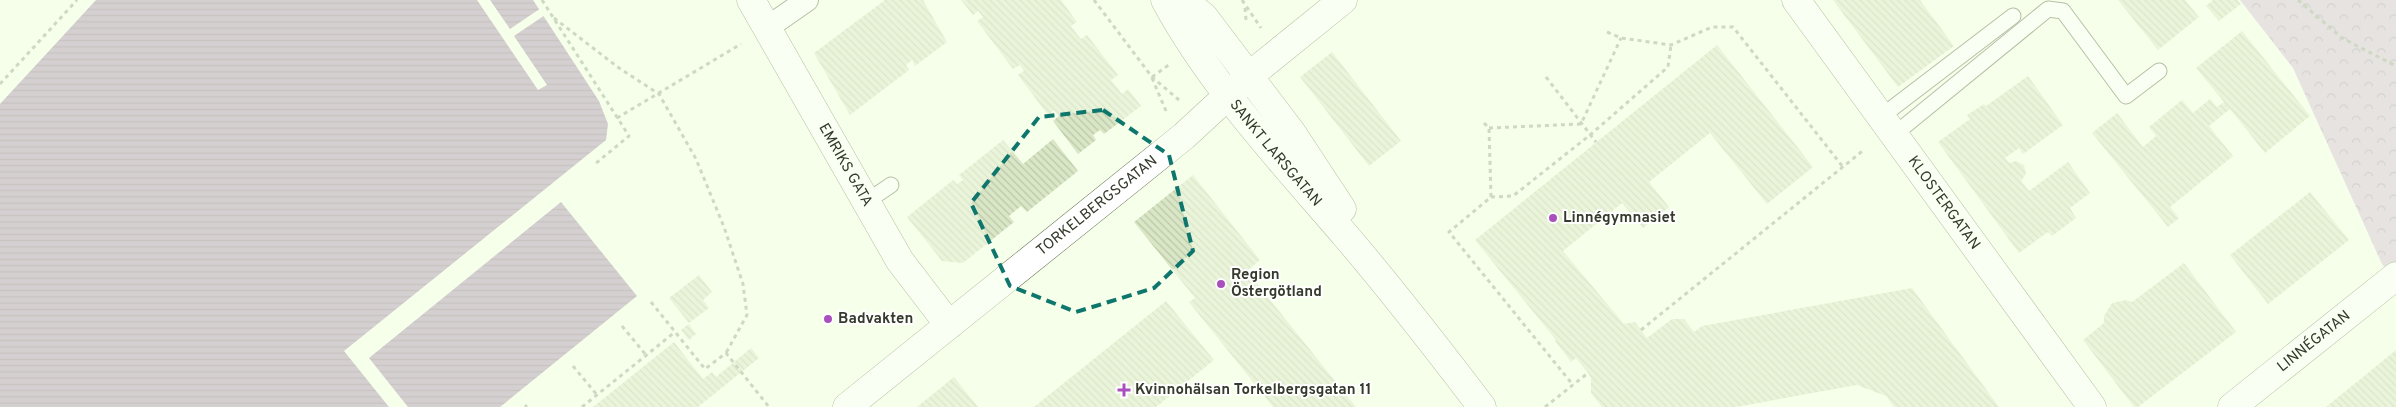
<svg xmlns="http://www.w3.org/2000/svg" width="2396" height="407" font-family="Overpass,sans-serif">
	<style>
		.park { fill: url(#park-crowns) }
		.water { fill: url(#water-rules) }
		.pier { fill: #f6ffe9 }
		.building { fill: url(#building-back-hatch) }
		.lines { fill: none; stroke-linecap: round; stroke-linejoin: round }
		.service-casing { stroke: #687455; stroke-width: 17 }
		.pedestrian-casing { stroke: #687455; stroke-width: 24 }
		.minor-casing { stroke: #687455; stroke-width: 29 }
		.secondary-casing { stroke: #687455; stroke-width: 29 }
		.path { stroke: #a1a996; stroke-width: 3; stroke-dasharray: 4 4; stroke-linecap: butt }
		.service { stroke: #fff; stroke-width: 15 }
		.pedestrian { stroke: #fff; stroke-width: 22 }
		.minor { stroke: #fff; stroke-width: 28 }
		.secondary { stroke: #fff; stroke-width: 28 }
		.marked { fill: none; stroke: #0f766e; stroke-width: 4; stroke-dasharray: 10 6; stroke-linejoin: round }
		.poi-dot { fill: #a950bd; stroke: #fff; stroke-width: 2 }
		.labels { text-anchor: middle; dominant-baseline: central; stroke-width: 4; stroke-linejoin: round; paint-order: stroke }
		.street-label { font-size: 15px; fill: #353a2c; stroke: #fff }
		.poi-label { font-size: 15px; font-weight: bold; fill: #353a2c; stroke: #fff; text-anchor: start }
	</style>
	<defs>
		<pattern id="park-crowns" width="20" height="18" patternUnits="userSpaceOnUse" patternTransform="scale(1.25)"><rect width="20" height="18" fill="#d3c1d8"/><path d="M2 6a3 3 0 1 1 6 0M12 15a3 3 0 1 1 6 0" fill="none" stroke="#ac9eaf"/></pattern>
		<pattern id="water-rules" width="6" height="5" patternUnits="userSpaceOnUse" patternTransform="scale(1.25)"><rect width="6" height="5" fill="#ac96b1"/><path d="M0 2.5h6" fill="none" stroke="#8d7b90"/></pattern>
		<pattern id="building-back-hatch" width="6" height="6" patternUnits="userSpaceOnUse" patternTransform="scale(1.25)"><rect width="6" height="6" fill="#dae7c6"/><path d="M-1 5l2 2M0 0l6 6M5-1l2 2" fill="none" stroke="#bcc7aa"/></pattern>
	</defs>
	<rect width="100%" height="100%" fill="#f6ffe9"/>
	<path class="park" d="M2240,0H2396V283L2382,264L2293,68Z"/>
	<g class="water">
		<path d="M96,0H533L599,101L608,124L606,140L344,351L389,407H0V104Z"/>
		<path d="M561,202L637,296L500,407H408L369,358Z"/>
	</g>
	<path class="pier" d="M477,0H490L510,29L541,8L545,15L514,36L547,85L538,90Z"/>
	<g class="building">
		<path d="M885,0H923L947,42L915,66L912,60L906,65L909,70L850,115L814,53Z"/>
		<path d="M961,0H1061L1077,22L1071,26L1076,33L1081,39L1087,35L1118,75L1111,80L1122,94L1128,89L1141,106L1104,134L1100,130L1093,135L1096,140L1078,154L1053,121L1059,116L1054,110L1048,115L1018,75L1024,71L1020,65L1013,69L977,21L983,17L978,11L973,15Z"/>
		<path d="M1833,0H1920L1954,46L1898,87Z"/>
		<path d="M2118,0H2185L2199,17L2158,50Z"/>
		<path d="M2213,0H2238L2241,4L2219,21L2206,6Z"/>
		<path d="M2242,31L2310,116L2265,153L2230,109L2209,126L2233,156L2170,207L2179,218L2168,227L2092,133L2117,113L2143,147L2156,136L2149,127L2182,100L2193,113L2210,99L2217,107L2224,102L2196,68Z"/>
		<path d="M1717,45L1813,167L1767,204L1710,133L1649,182L1669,207L1643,228L1622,203L1563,251L1624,324L1635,322L1647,338L1672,319H1684L1694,332L1702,326L1912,288L1999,407H1894L1886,396L1857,385L1736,407H1602L1591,393V378L1588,373L1576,358L1571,362L1555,341L1556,340L1475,240Z"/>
		<path d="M1332,52L1401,141L1369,166L1300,77Z"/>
		<path d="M2028,76L2063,125L2023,154L2019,148L2005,158L2009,163L2016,161L2024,165L2026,174L2021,181L2029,191L2068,162L2090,193L2070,208L2076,218L2052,236L2048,232L2019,253L1938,142L1970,119L1967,115L1984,104L1986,106Z"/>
		<path d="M1053,139L1078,171L1027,212L1021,206L1009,216L1014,222L963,263L942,261L907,217L953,180L957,184L963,180L959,175L1003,140L1023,164Z"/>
		<path d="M1193,175L1260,260L1247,271L1356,407H1273L1189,302L1195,298L1134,222Z"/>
		<path d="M2310,192L2349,240L2268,304L2230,255Z"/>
		<path d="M2184,263L2236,332L2138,407H2134L2083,340L2104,323V316L2112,303L2126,300L2132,302Z"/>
		<path d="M699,275L712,292L703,300L709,308L689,323L669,298Z"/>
		<path d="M1166,301L1214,360L1156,407H1034Z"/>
		<path d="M689,324L696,334L689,340L681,330Z"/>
		<path d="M674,342L703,379L712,372L716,377L751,348L759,358L698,407H593Z"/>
		<path d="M2396,350V407H2326L2369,372Z"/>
		<path d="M954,377L978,407H917Z"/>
	</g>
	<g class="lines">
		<defs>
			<g id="service">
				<path d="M1882,116L2013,16"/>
				<path d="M1895,134L2048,9L2063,11L2126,96L2159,71"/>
				<path d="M866,202L891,185"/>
			</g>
			<path id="pedestrian" d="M767,28L807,0"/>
			<g id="minor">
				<path id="s1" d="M751,0L900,261L949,325"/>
				<path id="s2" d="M1796,0L2092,407"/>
				<path id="s3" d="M847,407L1184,136L1249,76L1343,0"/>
				<path id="s4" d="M2232,407L2396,276"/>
			</g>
			<g id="secondary">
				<path id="s5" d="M1165,0C1210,84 1283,163 1345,235C1393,291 1437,348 1482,407"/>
				<path d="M1184,0L1204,17L1292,133L1342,209"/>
			</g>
		</defs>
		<use href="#service" class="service-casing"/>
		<use href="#pedestrian" class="pedestrian-casing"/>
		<use href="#minor" class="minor-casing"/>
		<use href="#secondary" class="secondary-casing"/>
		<g class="path">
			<path d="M542,0L629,136L595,164"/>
			<path d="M1094,0L1152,77L1179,100"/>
			<path d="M1242,0L1261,28"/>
			<path d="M2298,0L2342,38L2396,66"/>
			<path d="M1245,8L1246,20"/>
			<path d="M554,18L619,68L659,94L696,159L724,227L743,284L747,315L726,353"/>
			<path d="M1607,32L1621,38L1671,45L1712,27H1733L1843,167"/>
			<path d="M1152,77L1170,64"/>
			<path d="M1546,77L1596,142"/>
			<path d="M1152,78L1166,111"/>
			<path d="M0,84L77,0"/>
			<path d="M617,118L741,44"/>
			<path d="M1484,123L1489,128L1491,197L1449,232L1573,385"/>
			<path d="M1489,128L1581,124L1621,38"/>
			<path d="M1491,197L1513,196L1590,135L1668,67L1671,45"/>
			<path d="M651,302L705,369L726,353L769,407"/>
			<path d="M622,326L646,355"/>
			<path d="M1641,330L1865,149"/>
			<path d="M573,366L597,395"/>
			<path d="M525,405L527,407"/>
			<path d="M582,407L675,332"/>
			<path d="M1545,407L1588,373"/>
		</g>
		<use href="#service" class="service"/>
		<use href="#pedestrian" class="pedestrian"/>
		<use href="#minor" class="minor"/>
		<use href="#secondary" class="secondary"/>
	</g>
	<path d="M0 0H2396V407H0ZM1103,110L1169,155L1193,251L1154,288L1076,312L1010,286L971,203L1039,117Z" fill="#f6ffe9" fill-opacity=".55" fill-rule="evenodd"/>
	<path class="marked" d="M1103,110L1169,155L1193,251L1154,288L1076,312L1010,286L971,203L1039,117Z"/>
	<g class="poi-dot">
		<circle cx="1553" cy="218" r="5"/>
		<circle cx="1221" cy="284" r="5"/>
		<circle cx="828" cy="319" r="5"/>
		<path d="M1121.5 382.5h5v5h5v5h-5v5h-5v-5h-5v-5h5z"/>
	</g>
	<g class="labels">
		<g class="street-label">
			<text stroke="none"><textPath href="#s5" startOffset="189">SANKT LARSGATAN</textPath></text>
			<text stroke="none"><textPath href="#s1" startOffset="190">EMRIKS GATA</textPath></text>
			<text stroke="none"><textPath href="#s2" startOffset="251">KLOSTERGATAN</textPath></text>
			<text stroke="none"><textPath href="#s3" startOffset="321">TORKELBERGSGATAN</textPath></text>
			<text stroke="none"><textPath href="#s4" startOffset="105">LINNÉGATAN</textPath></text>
		</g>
		<g class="poi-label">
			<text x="1563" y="218">Linnégymnasiet</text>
			<text x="1231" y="275">Region<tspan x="1231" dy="17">Östergötland</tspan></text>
			<text x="838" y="319">Badvakten</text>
			<text x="1135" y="390">Kvinnohälsan Torkelbergsgatan 11</text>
		</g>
	</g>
</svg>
